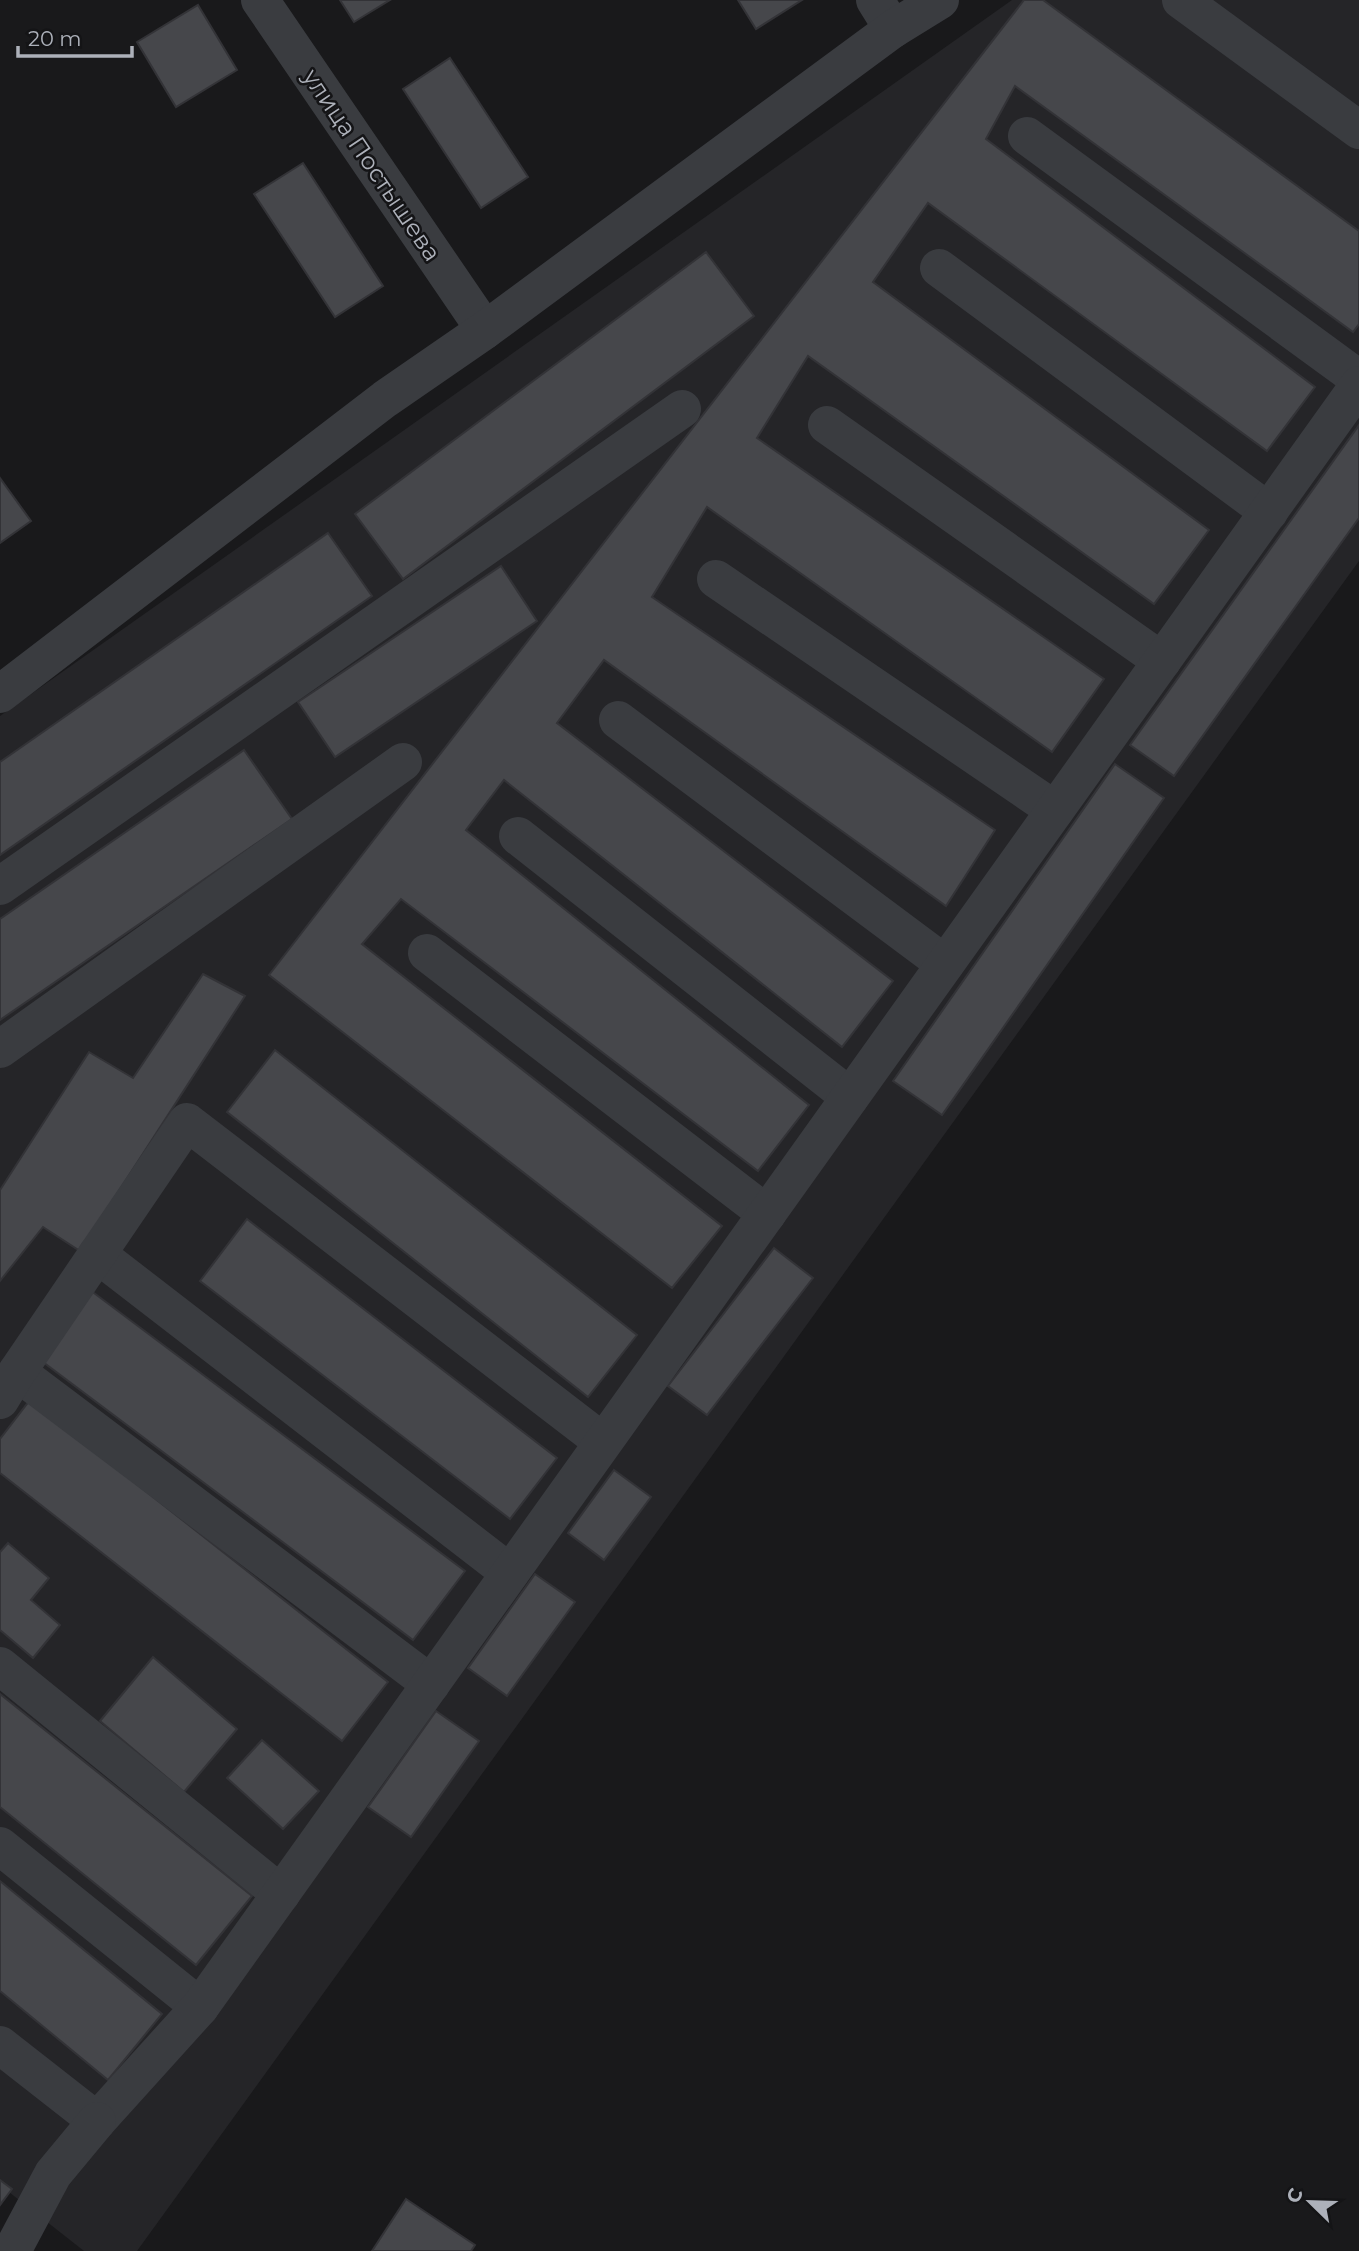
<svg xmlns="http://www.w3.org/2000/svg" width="1359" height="2251" font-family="Montserrat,sans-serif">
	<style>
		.built { fill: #252528 }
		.building { fill: #46474b; stroke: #333337; stroke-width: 2 }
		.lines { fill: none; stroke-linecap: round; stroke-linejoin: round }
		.minor { stroke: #3a3c40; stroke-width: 38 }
		.labels { text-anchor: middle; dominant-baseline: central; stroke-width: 5; stroke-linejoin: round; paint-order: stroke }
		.street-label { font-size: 24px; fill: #adb1ba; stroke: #141416 }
	</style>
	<rect width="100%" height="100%" fill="#19191b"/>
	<path class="built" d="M1012,0H1359V561L137,2251H84L0,2185V716Z"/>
	<g class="building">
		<path d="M340,0H390L354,22Z"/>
		<path d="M738,0H802L756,29Z"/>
		<path d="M1024,0H1043L1359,231V324L1353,332L1015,86L986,139L1315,387L1267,451L928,203L873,282L1209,530L1154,604L808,356L757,438L1104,679L1052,752L707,507L652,597L995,830L946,906L604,660L557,723L893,981L842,1047L504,780L466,830L809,1105L758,1171L401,899L362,944L722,1226L672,1288L269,975Z"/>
		<path d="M198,5L237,70L176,107L137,42Z"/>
		<path d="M450,58L528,177L481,208L403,89Z"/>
		<path d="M303,163L383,286L335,317L254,194Z"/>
		<path d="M706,252L754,316L403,579L355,514Z"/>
		<path d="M1359,425V518L1174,776L1130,745Z"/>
		<path d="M0,478L31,521L0,543Z"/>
		<path d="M328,533L372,596L0,855V762Z"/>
		<path d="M501,566L537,621L335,757L298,702Z"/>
		<path d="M244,750L292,819L0,1020V919Z"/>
		<path d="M1115,764L1164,798L942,1115L893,1081Z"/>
		<path d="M203,974L245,996L80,1251L43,1227L0,1281V1190L89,1052L133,1078Z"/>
		<path d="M275,1050L637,1335L588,1397L227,1112Z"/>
		<path d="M247,1219L557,1458L510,1519L200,1281Z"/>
		<path d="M774,1248L813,1278L707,1415L668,1386Z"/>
		<path d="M90,1290L465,1571L413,1640L39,1359Z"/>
		<path d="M30,1400L388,1682L342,1741L0,1473V1439Z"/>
		<path d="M614,1470L651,1497L604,1560L568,1533Z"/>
		<path d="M8,1543L49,1578L31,1600L60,1625L33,1658L0,1630V1552Z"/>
		<path d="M535,1574L575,1602L507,1696L468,1668Z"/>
		<path d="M153,1657L237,1729L184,1792L100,1721Z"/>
		<path d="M0,1694L252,1896L196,1965L0,1807Z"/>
		<path d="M436,1711L479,1741L411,1837L368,1807Z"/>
		<path d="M262,1740L319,1791L283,1829L227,1778Z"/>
		<path d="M0,1881L162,2014L108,2080L0,1991Z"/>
		<path d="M0,2180L12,2189L0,2205Z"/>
		<path d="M406,2199L475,2245L471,2251H372Z"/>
	</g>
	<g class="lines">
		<g class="minor">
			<path d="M260,0L485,330"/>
			<path d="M875,0L893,29"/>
			<path d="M1181,0L1359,130"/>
			<path d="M1027,136L1359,379"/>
			<path d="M939,268L1269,512"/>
			<path d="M827,425L1162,661"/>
			<path d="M716,579L1055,810"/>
			<path d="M0,694L385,399L485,330L893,29L940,0"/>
			<path d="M618,720L945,964"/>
			<path d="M518,836L850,1097"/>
			<path d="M0,886L682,409"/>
			<path d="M427,953L767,1214"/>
			<path d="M0,1049L403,762"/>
			<path d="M97,1254L510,1573"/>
			<path d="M17,1372L431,1684"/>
			<path d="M0,1400L17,1372L187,1122L603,1442"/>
			<path d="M0,1666L281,1894"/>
			<path d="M0,1846L200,2007"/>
			<path d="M0,2045L97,2121L200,2007L1359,385"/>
			<path d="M12,2251L53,2174L97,2121"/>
		</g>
	</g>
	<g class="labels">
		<g class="street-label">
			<text transform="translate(372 165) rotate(56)">улица Постышева</text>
		</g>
	</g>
	<g transform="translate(1310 2202) rotate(293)" stroke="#141416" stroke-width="5" paint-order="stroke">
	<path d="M0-5L12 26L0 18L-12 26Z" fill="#adb1ba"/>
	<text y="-10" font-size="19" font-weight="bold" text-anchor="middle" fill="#adb1ba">С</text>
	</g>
	<path d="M18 46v10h114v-10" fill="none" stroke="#adb1ba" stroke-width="3.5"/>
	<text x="28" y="46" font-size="21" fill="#adb1ba" stroke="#141416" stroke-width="5" paint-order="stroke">20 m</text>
</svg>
